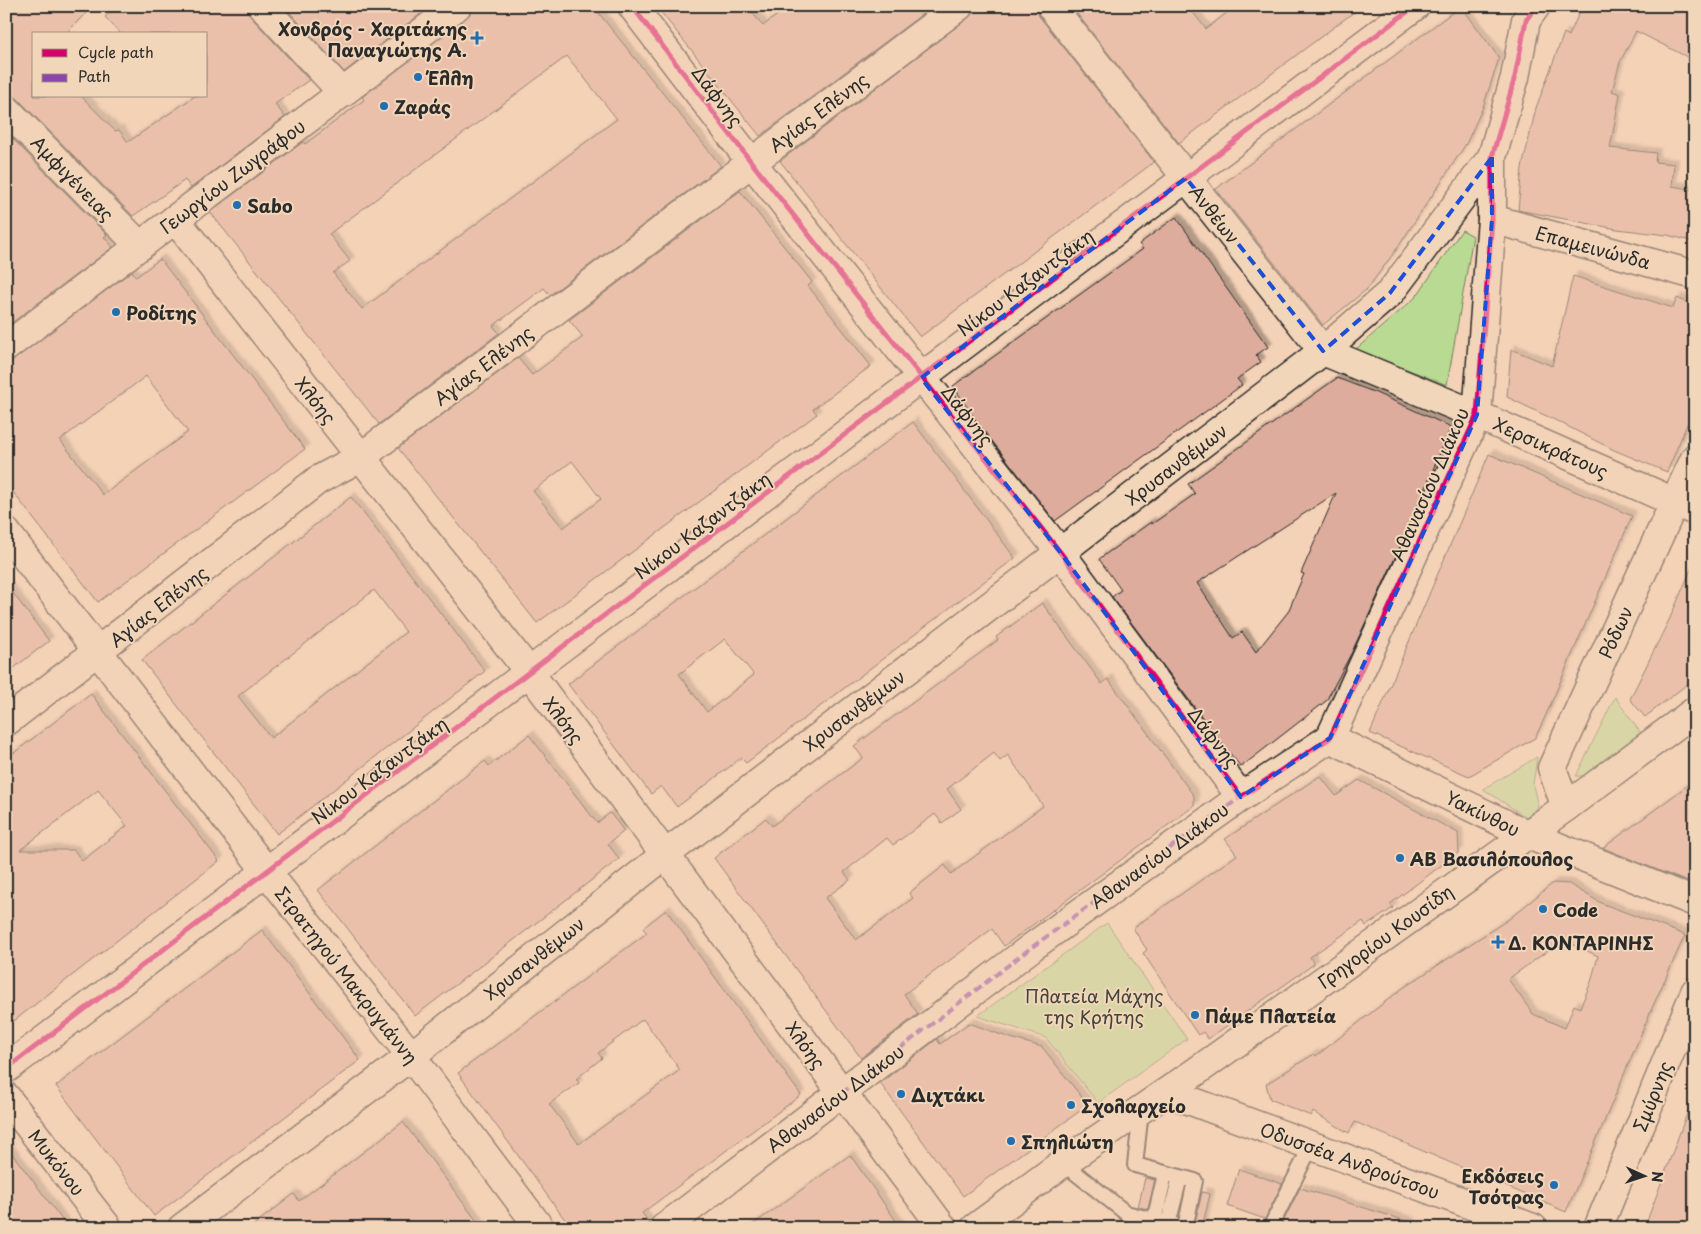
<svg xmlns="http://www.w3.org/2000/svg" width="1701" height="1234" font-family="'Playpen Sans',sans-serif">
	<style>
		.green { fill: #b9da93; stroke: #72825f }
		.building { fill: #ddac9d; stroke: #2b2b2b; fill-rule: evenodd; filter: url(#shadow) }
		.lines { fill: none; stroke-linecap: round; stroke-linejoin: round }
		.lane-casing { stroke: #2b2b2b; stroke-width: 18 }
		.street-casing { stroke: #2b2b2b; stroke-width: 31 }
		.secondary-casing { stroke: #2b2b2b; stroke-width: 31 }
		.lane { stroke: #f2d6b9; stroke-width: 14 }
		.street { stroke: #f2d6b9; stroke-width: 28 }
		.secondary { stroke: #f2d6b9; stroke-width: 28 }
		.quiet { stroke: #8e44ad; stroke-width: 4; stroke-dasharray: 8 4; stroke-linecap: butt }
		.cycleway-casing { stroke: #f2d6b9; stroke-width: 8 }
		.cycleway { stroke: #d6006c; stroke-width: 5 }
		.marked { fill: none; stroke: #1d4ed8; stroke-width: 4; stroke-dasharray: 10 6; stroke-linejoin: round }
		.poi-dot { fill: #1f6fb2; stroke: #f2d6b9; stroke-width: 2 }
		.labels { text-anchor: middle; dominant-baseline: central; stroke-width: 4; stroke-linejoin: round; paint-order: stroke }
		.poi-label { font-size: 18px; font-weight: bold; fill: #2b2b2b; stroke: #f2d6b9; text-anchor: start }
		.street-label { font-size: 18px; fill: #2b2b2b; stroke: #f2d6b9 }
		.park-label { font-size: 18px; fill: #40453b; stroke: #f2d6b9 }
	</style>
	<defs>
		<filter id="shadow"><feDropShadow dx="4.5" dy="-4.5" stdDeviation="1" flood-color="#0004"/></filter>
	</defs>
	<rect width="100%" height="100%" fill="#f4d2b7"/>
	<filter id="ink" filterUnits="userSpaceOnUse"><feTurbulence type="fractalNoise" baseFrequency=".02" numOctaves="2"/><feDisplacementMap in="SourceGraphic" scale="10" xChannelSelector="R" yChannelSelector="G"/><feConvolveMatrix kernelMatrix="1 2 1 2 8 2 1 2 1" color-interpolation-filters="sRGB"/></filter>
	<g filter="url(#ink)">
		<g class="green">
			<path d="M1462,230L1473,236L1447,385L1356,349L1416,297Z"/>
			<path d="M1615,697L1642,735L1586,776H1576Z"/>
			<path d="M1537,757L1533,785L1538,807L1526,817L1483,789Z"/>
			<path d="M1107,923L1187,1039L1098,1103L1046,1038L977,1016Z"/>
		</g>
		<g class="building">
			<path d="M6,6H93L65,34H34V96H81L115,131L119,130L128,142L195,96H206V34H121L105,17L117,6H247L251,17L309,80L275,104L285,117L191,188L185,180L133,216L17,98L11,94H6Z"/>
			<path d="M284,6H431L344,72Z"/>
			<path d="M472,6H593L721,166L550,295L544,288L493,326L499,333L379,424L210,212L303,142L305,144L364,100L362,97L466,18L471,12ZM567,56L617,119L362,309L333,273L350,261L329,234Z"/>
			<path d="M656,6H747L763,26L789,6H933L760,136Z"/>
			<path d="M974,6H1036L1039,16L1154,162L920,337L780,161L968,18L973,13Z"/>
			<path d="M1071,6H1188L1206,29L1236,6H1362L1179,143Z"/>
			<path d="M1461,6L1499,58L1483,107L1466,144L1396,250L1367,289L1323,325L1216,189Z"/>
			<path d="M1587,6H1695V61L1636,31L1620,62L1612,91L1620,94L1610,148L1656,153L1655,162L1674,164L1672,186L1695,190V242L1667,235L1617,229L1518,210L1522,168L1536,108L1564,33L1569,36L1579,13Z"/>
			<path d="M6,132L107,235L104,237L113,247L6,327Z"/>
			<path d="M740,191L812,282L808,286L871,366L813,409L817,414L537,623L398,448L518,358L532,375L583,337L569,320ZM572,461L601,499L563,528L533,491Z"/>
			<path d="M1176,217L1268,347L1256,355L1261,362L1237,379L1242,385L1055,521L977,422L953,386L1143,249L1139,244Z"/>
			<path d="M160,259L305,449L98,602L6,483V362L15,359L132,271L136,277ZM146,376L188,432L103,495L60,440Z"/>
			<path d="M1573,276L1673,308L1677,298L1695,306V405L1667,472L1614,450L1559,422L1507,397L1511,349L1552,366Z"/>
			<path d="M1337,378L1376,393L1451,427L1405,536L1352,652L1326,701L1241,767L1219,740L1112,597L1121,590L1099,559L1151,522L1152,524L1195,494L1188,484ZM1336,493L1301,573L1304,574L1288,612L1256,652L1242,632L1233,638L1197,583Z"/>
			<path d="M913,422L1015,558L746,763L741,758L677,807L661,786L651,794L568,684ZM725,639L754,675L707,712L679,674Z"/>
			<path d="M1489,454L1632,516L1545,717L1535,738L1469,776L1370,733Z"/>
			<path d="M351,497L485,671L277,834L142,660ZM374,590L406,632L271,738L238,696Z"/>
			<path d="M1695,560V678L1645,717L1630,699L1670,618Z"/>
			<path d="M6,584L49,641L6,674Z"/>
			<path d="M1042,603L1102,684L1108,679L1194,796V806L1004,946L992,929L904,994L918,1014L861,1058L714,858L766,818L772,826L863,758L854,746L998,640L996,637ZM994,753L1000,761L1008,755L1043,806L951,874L945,865L909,893L913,898L856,940L825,898L850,880L844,872L887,838L893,845L935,814L942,823L961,809L947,789Z"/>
			<path d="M91,694L219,861L6,1027V759ZM98,790L127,826L82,861L74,850H20Z"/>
			<path d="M529,735L597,823L610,813L624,831L608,844L619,859L415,1016L318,890L485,761L489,766Z"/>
			<path d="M1320,776L1336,796L1359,780L1458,833L1459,852L1390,904L1393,908L1366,926L1363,921L1310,957L1314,964L1208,1039L1203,1032L1198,1035L1143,953L1147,950L1133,928L1237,855L1225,839Z"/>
			<path d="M1695,780V885L1603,848Z"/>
			<path d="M1553,883L1569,884L1601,903L1685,935L1652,1008L1566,1212L1355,1122L1349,1133L1313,1112L1311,1116L1270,1099L1266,1084L1314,1054L1316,1056L1403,988L1509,919ZM1563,940L1598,956L1591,982L1580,1008L1574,1005L1565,1028L1533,1014L1508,979Z"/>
			<path d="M666,910L801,1095L642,1213L649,1223V1228H571L458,1073L647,933L643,928ZM643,1019L680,1070L579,1144L549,1104L579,1083L576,1079L602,1058L598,1053Z"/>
			<path d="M262,930L360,1060L154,1216L56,1086Z"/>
			<path d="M969,1023L1007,1037L1042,1047L1088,1105L963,1196L880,1083L937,1039L940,1044Z"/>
			<path d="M1692,1100L1695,1101V1228H1663L1647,1221Z"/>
			<path d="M403,1122L482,1228H250L294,1194L299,1201Z"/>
			<path d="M6,1146L37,1186L68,1228H6Z"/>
			<path d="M850,1155L901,1228H748L797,1193Z"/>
			<path d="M1239,1169L1282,1184L1265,1219L1227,1206Z"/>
			<path d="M1145,1178L1155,1180L1148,1209L1138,1207Z"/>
			<path d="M1300,1188L1410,1222L1409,1228H1292L1282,1224Z"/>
			<path d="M1202,1192L1210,1194L1202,1228H1194Z"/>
		</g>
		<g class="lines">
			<defs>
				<g id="lane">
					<path d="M1063,1163L1126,1213L1185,1228L1195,1181L1135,1165L1141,1111"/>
					<path d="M1154,1221L1165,1174"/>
					<path d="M1168,1224L1180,1177"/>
					<path d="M1270,1228L1311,1146"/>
				</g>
				<g id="street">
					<path d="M262,6L343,93"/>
					<path d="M632,6L752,163L1060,552L1241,797"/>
					<path d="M1051,6L1323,351L1477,415L1695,511"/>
					<path d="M6,109L140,246"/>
					<path d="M175,219L529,672L943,1228"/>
					<path d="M1492,219L1695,275"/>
					<path d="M6,532L267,872L411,1056L540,1228"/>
					<path d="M6,722L318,480L361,457L959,6"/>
					<path d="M1330,738L1526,834L1695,902"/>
					<path d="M1566,807L1552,768L1695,458"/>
					<path d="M6,1069L529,672L1415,6"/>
					<path d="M1167,1092L1533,1228"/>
					<path d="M6,1097L108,1228"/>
					<path d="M182,1228L411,1056L666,854L1323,351L1390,293L1492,157"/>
					<path d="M664,1228L1032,947L1241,797L1330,738L1477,415L1492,219V157L1515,77L1526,20L1536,6"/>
				</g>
				<g id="secondary">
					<path d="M6,347L457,6"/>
					<path d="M975,1228L1063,1163L1197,1071L1566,807L1695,711"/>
					<path d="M1598,1228L1695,992"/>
				</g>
			</defs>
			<use href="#lane" class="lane-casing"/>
			<use href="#street" class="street-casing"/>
			<use href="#secondary" class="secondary-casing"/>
			<use href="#lane" class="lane"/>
			<use href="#street" class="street"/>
			<use href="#secondary" class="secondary"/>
			<path class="quiet" d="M842,1093L1032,947L1241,797"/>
			<defs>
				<g id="cycleway">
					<path d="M632,6L752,163L1060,552L1241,797L1330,738L1477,415L1492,219V157L1515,77L1526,20L1536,6"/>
					<path d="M6,1069L529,672L1415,6"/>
				</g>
			</defs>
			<use href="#cycleway" class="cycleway-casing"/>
			<use href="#cycleway" class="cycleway"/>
		</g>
	</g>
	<path d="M0 0H1701V1234H0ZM1492,157V219L1477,415L1330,738L1241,797L1060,552L921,378L1186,178L1323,351L1390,293Z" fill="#f4d2b7" fill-opacity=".55" fill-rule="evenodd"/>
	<path class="marked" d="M1492,157V219L1477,415L1330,738L1241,797L1060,552L921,378L1186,178L1323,351L1390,293Z"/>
	<g class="poi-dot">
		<path d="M474.5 30.5h5v5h5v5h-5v5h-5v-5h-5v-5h5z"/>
		<circle cx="418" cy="77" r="5"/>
		<circle cx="384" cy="106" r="5"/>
		<circle cx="237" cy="205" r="5"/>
		<circle cx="116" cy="312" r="5"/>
		<circle cx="1400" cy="858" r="5"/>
		<circle cx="1543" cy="909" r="5"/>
		<path d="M1495.5 934.5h5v5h5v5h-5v5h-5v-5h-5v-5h5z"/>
		<circle cx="1195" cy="1015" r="5"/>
		<circle cx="901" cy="1094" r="5"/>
		<circle cx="1071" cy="1105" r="5"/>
		<circle cx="1011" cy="1141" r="5"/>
		<circle cx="1554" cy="1185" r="5"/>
	</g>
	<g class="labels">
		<g class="poi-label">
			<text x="467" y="28" text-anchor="end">Χονδρός - Χαριτάκης<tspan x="467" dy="21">Παναγιώτης Α.</tspan></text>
			<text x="428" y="77">Έλλη</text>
			<text x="394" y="106">Ζαράς</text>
			<text x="247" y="205">Sabo</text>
			<text x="126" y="312">Ροδίτης</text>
			<text x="1410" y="858">AB Βασιλόπουλος</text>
			<text x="1553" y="909">Code</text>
			<text x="1508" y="942">Δ. ΚΟΝΤΑΡΙΝΗΣ</text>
			<text x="1205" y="1015">Πάμε Πλατεία</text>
			<text x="911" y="1094">Διχτάκι</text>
			<text x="1081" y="1105">Σχολαρχείο</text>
			<text x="1021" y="1141">Σπηλιώτη</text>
			<text x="1544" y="1175" text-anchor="end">Εκδόσεις<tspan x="1544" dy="21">Τσότρας</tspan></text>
		</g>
		<g class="street-label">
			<text transform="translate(718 96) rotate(53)">Δάφνης</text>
			<text transform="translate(818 112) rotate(-37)">Αγίας Ελένης</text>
			<text transform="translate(232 176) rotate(-37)">Γεωργίου Ζωγράφου</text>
			<text transform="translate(73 178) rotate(46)">Αμφιγένειας</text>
			<text transform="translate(1215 214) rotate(52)">Ανθέων</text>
			<text transform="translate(1593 247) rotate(15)">Επαμεινώνδα</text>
			<text transform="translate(1025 282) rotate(-37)">Νίκου Καζαντζάκη</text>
			<text transform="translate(483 365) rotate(-37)">Αγίας Ελένης</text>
			<text transform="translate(316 400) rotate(52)">Χλόης</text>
			<text transform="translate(968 415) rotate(52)">Δάφνης</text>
			<text transform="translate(1551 447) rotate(24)">Χερσικράτους</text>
			<text transform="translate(1176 464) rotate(-37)">Χρυσανθέμων</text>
			<text transform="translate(1429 484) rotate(-66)">Αθανασίου Διάκου</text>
			<text transform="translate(702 525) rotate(-37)">Νίκου Καζαντζάκη</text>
			<text transform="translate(158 606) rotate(-38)">Αγίας Ελένης</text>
			<text transform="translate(1615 632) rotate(-65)">Ρόδων</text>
			<text transform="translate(854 710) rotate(-37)">Χρυσανθέμων</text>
			<text transform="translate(564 720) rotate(53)">Χλόης</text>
			<text transform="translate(1214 737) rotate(53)">Δάφνης</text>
			<text transform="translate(379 770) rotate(-37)">Νίκου Καζαντζάκη</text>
			<text transform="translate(1483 813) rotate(26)">Υακίνθου</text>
			<text transform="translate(1159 855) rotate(-36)">Αθανασίου Διάκου</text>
			<text transform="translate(1385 936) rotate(-36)">Γρηγορίου Κουσίδη</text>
			<text transform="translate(534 958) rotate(-38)">Χρυσανθέμων</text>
			<text transform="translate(347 975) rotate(52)">Στρατηγού Μακρυγιάννη</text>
			<text transform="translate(806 1045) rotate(54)">Χλόης</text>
			<text transform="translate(1652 1096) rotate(-68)">Σμύρνης</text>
			<text transform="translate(835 1098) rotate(-37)">Αθανασίου Διάκου</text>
			<text transform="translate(1350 1160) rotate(20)">Οδυσσέα Ανδρούτσου</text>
			<text transform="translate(57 1162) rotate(52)">Μυκόνου</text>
		</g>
		<g class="park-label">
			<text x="1094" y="995">Πλατεία Μάχης<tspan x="1094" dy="21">της Κρήτης</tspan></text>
		</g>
	</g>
	<rect width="1701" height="1234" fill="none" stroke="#f2d6b9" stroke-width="25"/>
	<rect x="12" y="12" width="1676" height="1209" fill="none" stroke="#2b2b2b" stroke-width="2" filter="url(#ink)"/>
	<rect x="32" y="32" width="175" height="65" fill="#f2d6b9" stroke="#a29280"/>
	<rect x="42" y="49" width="25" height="8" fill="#d6006c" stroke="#a29280"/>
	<text x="78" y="58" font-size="15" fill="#2b2b2b">Cycle path</text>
	<rect x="42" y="74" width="25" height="8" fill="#8e44ad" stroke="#a29280"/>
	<text x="78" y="82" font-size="15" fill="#2b2b2b">Path</text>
	<g transform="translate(1644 1176) rotate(93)" stroke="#f2d6b9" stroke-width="4" paint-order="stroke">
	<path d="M0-4L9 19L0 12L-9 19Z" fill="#2b2b2b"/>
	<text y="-8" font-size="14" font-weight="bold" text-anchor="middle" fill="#2b2b2b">N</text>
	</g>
</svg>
